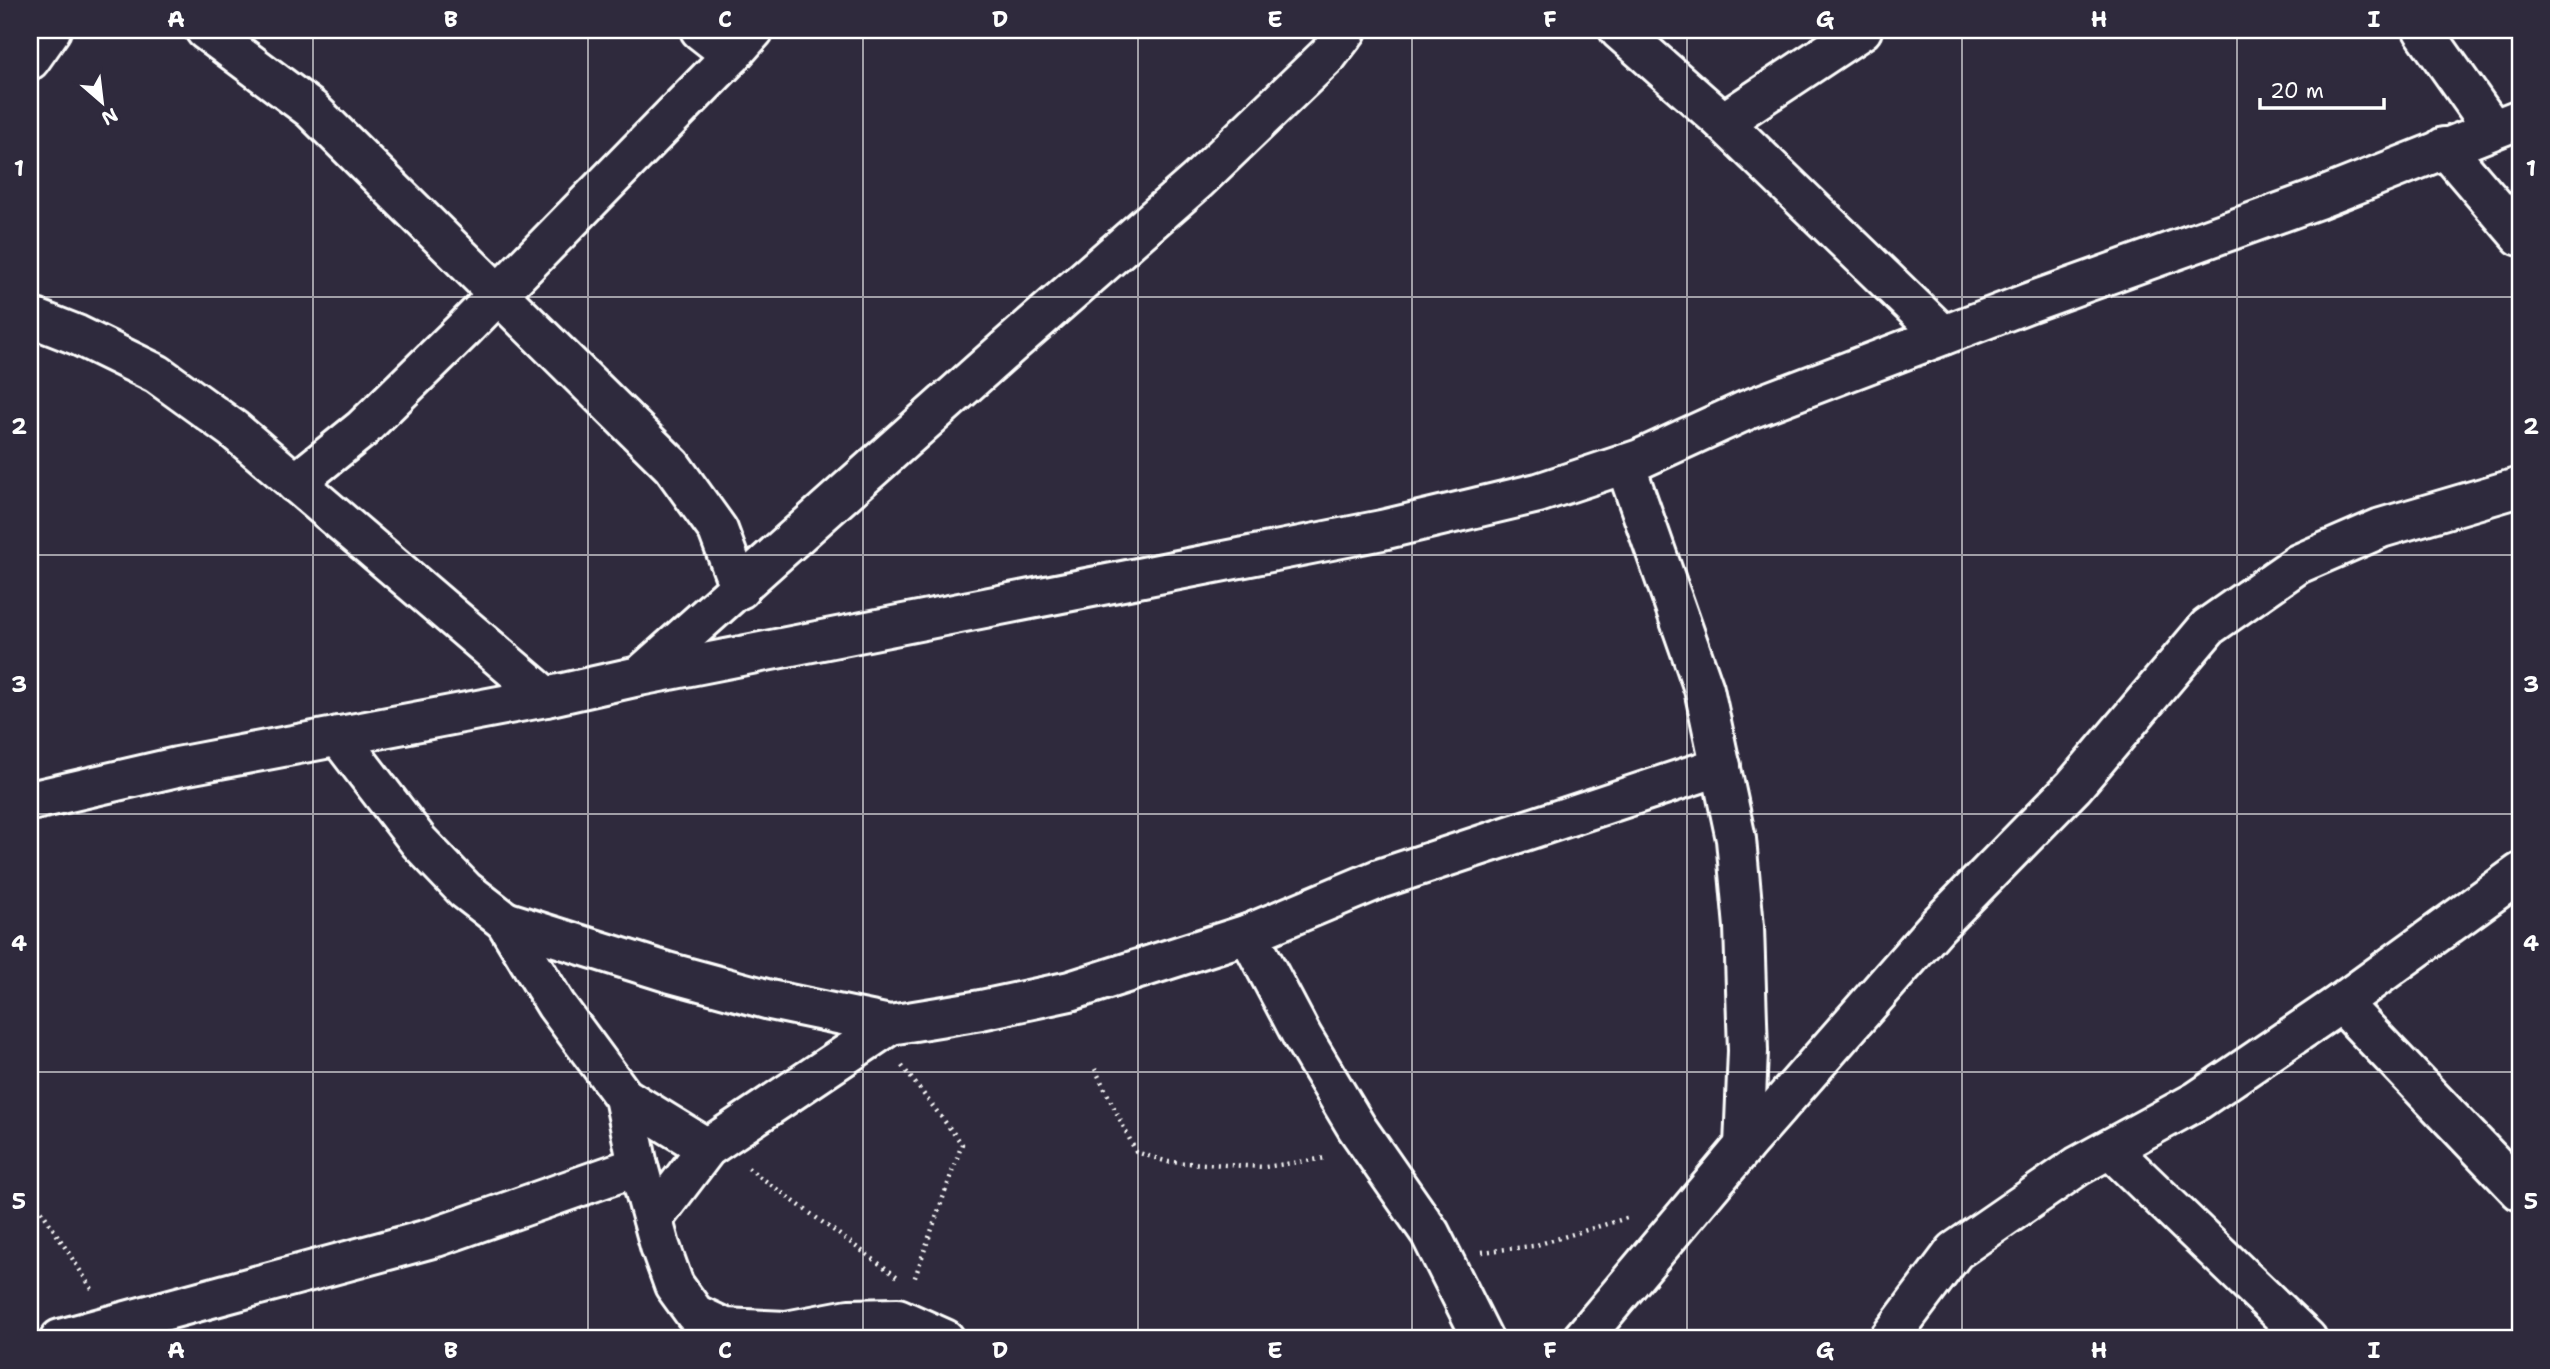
<svg xmlns="http://www.w3.org/2000/svg" width="2550" height="1369" font-family="'Shantell Sans',sans-serif">
	<style>
		.lines { fill: none; stroke-linecap: round; stroke-linejoin: round }
		.street-casing { stroke: #fff; stroke-width: 44 }
		.path { stroke: #fff; stroke-width: 4.5; stroke-dasharray: 2 5; stroke-linecap: butt }
		.street { stroke: #2f2a3d; stroke-width: 38 }
		.grid { fill: none; stroke: #fff; stroke-width: 2; stroke-opacity: 0.55 }
		.neatline { fill: none; stroke: #fff; stroke-width: 2.5 }
		.grid-label { font-size: 23px; text-anchor: middle; font-weight: bold; fill: #fff }
	</style>
	<rect width="100%" height="100%" fill="#2f2a3d"/>
	<filter id="ink" filterUnits="userSpaceOnUse"><feTurbulence type="fractalNoise" baseFrequency=".0143" numOctaves="2"/><feDisplacementMap in="SourceGraphic" scale="14" xChannelSelector="R" yChannelSelector="G"/><feConvolveMatrix kernelMatrix="1 2 1 2 8 2 1 2 1" color-interpolation-filters="sRGB"/></filter>
	<g filter="url(#ink)">
		<g class="lines">
			<defs>
				<g id="street">
					<path d="M205,30L311,109L672,466L718,530L740,589"/>
					<path d="M700,30L732,55"/>
					<path d="M1619,30L1723,122L1943,335"/>
					<path d="M2423,30L2492,128"/>
					<path d="M30,60L51,30"/>
					<path d="M1723,122L1862,30"/>
					<path d="M2444,147L2520,236"/>
					<path d="M30,322L36,319L77,335L157,374L233,429L546,697"/>
					<path d="M1625,464L1704,689L1736,839L1744,927L1748,1051L1744,1146"/>
					<path d="M295,483L362,429L462,331L732,55L754,30"/>
					<path d="M641,675L1009,346L1197,181L1328,55L1347,30"/>
					<path d="M338,736L419,842L465,890L505,921L556,1005L624,1097L638,1166L660,1246L674,1285L695,1314L725,1328L786,1331L849,1319L898,1318L945,1339"/>
					<path d="M30,801L177,767L546,697L639,676L1382,530L1538,493L1640,459L1747,410L2028,303L2318,199L2520,119"/>
					<path d="M505,921L667,972L770,1000L890,1025L981,1010L1070,991L1248,934L1379,879L1721,766"/>
					<path d="M1248,934L1302,1036L1357,1128L1430,1233L1483,1339"/>
					<path d="M2341,1003L2520,1191"/>
					<path d="M624,1097L707,1148"/>
					<path d="M2110,1149L2307,1339"/>
					<path d="M653,1219L707,1148L890,1025"/>
					<path d="M60,1339L436,1237L638,1166"/>
					<path d="M1582,1339L1744,1146L1938,925L2074,786L2208,627L2298,564L2381,528L2520,487"/>
					<path d="M1889,1339L1955,1251L2078,1166L2197,1101L2341,1003L2520,873"/>
				</g>
			</defs>
			<use href="#street" class="street-casing"/>
			<g class="path">
				<path d="M902,1066L962,1144L914,1280"/>
				<path d="M1095,1069L1136,1152L1168,1162L1265,1167L1327,1158"/>
				<path d="M748,1168L899,1278"/>
				<path d="M30,1193L92,1289"/>
				<path d="M1482,1252L1533,1246L1630,1217"/>
			</g>
			<use href="#street" class="street"/>
		</g>
	</g>
	<path class="grid" d="M313,30V1339M588,30V1339M863,30V1339M1138,30V1339M1412,30V1339M1687,30V1339M1962,30V1339M2237,30V1339M30,297H2520M30,555H2520M30,814H2520M30,1072H2520"/>
	<rect width="2550" height="1369" fill="none" stroke="#2f2a3d" stroke-width="77"/>
	<g transform="translate(102 102) rotate(152)" stroke="#2f2a3d" stroke-width="5" paint-order="stroke">
	<path d="M0-5L12 26L0 18L-12 26Z" fill="#ffffff"/>
	<text y="-10" font-size="19" font-weight="bold" text-anchor="middle" fill="#ffffff">N</text>
	</g>
	<path d="M2260 98v10h124v-10" fill="none" stroke="#ffffff" stroke-width="3.5"/>
	<text x="2270" y="98" font-size="21" fill="#ffffff" stroke="#2f2a3d" stroke-width="5" paint-order="stroke">20 m</text>
	<rect x="38" y="38" width="2474" height="1292" class="neatline"/>
	<g class="grid-label">
		<text x="176" y="27">A</text>
		<text x="451" y="27">B</text>
		<text x="725" y="27">C</text>
		<text x="1000" y="27">D</text>
		<text x="1275" y="27">E</text>
		<text x="1550" y="27">F</text>
		<text x="1825" y="27">G</text>
		<text x="2099" y="27">H</text>
		<text x="2374" y="27">I</text>
		<text x="19" y="176">1</text>
		<text x="2531" y="176">1</text>
		<text x="19" y="434">2</text>
		<text x="2531" y="434">2</text>
		<text x="19" y="692">3</text>
		<text x="2531" y="692">3</text>
		<text x="19" y="951">4</text>
		<text x="2531" y="951">4</text>
		<text x="19" y="1209">5</text>
		<text x="2531" y="1209">5</text>
		<text x="176" y="1358">A</text>
		<text x="451" y="1358">B</text>
		<text x="725" y="1358">C</text>
		<text x="1000" y="1358">D</text>
		<text x="1275" y="1358">E</text>
		<text x="1550" y="1358">F</text>
		<text x="1825" y="1358">G</text>
		<text x="2099" y="1358">H</text>
		<text x="2374" y="1358">I</text>
	</g>
</svg>
